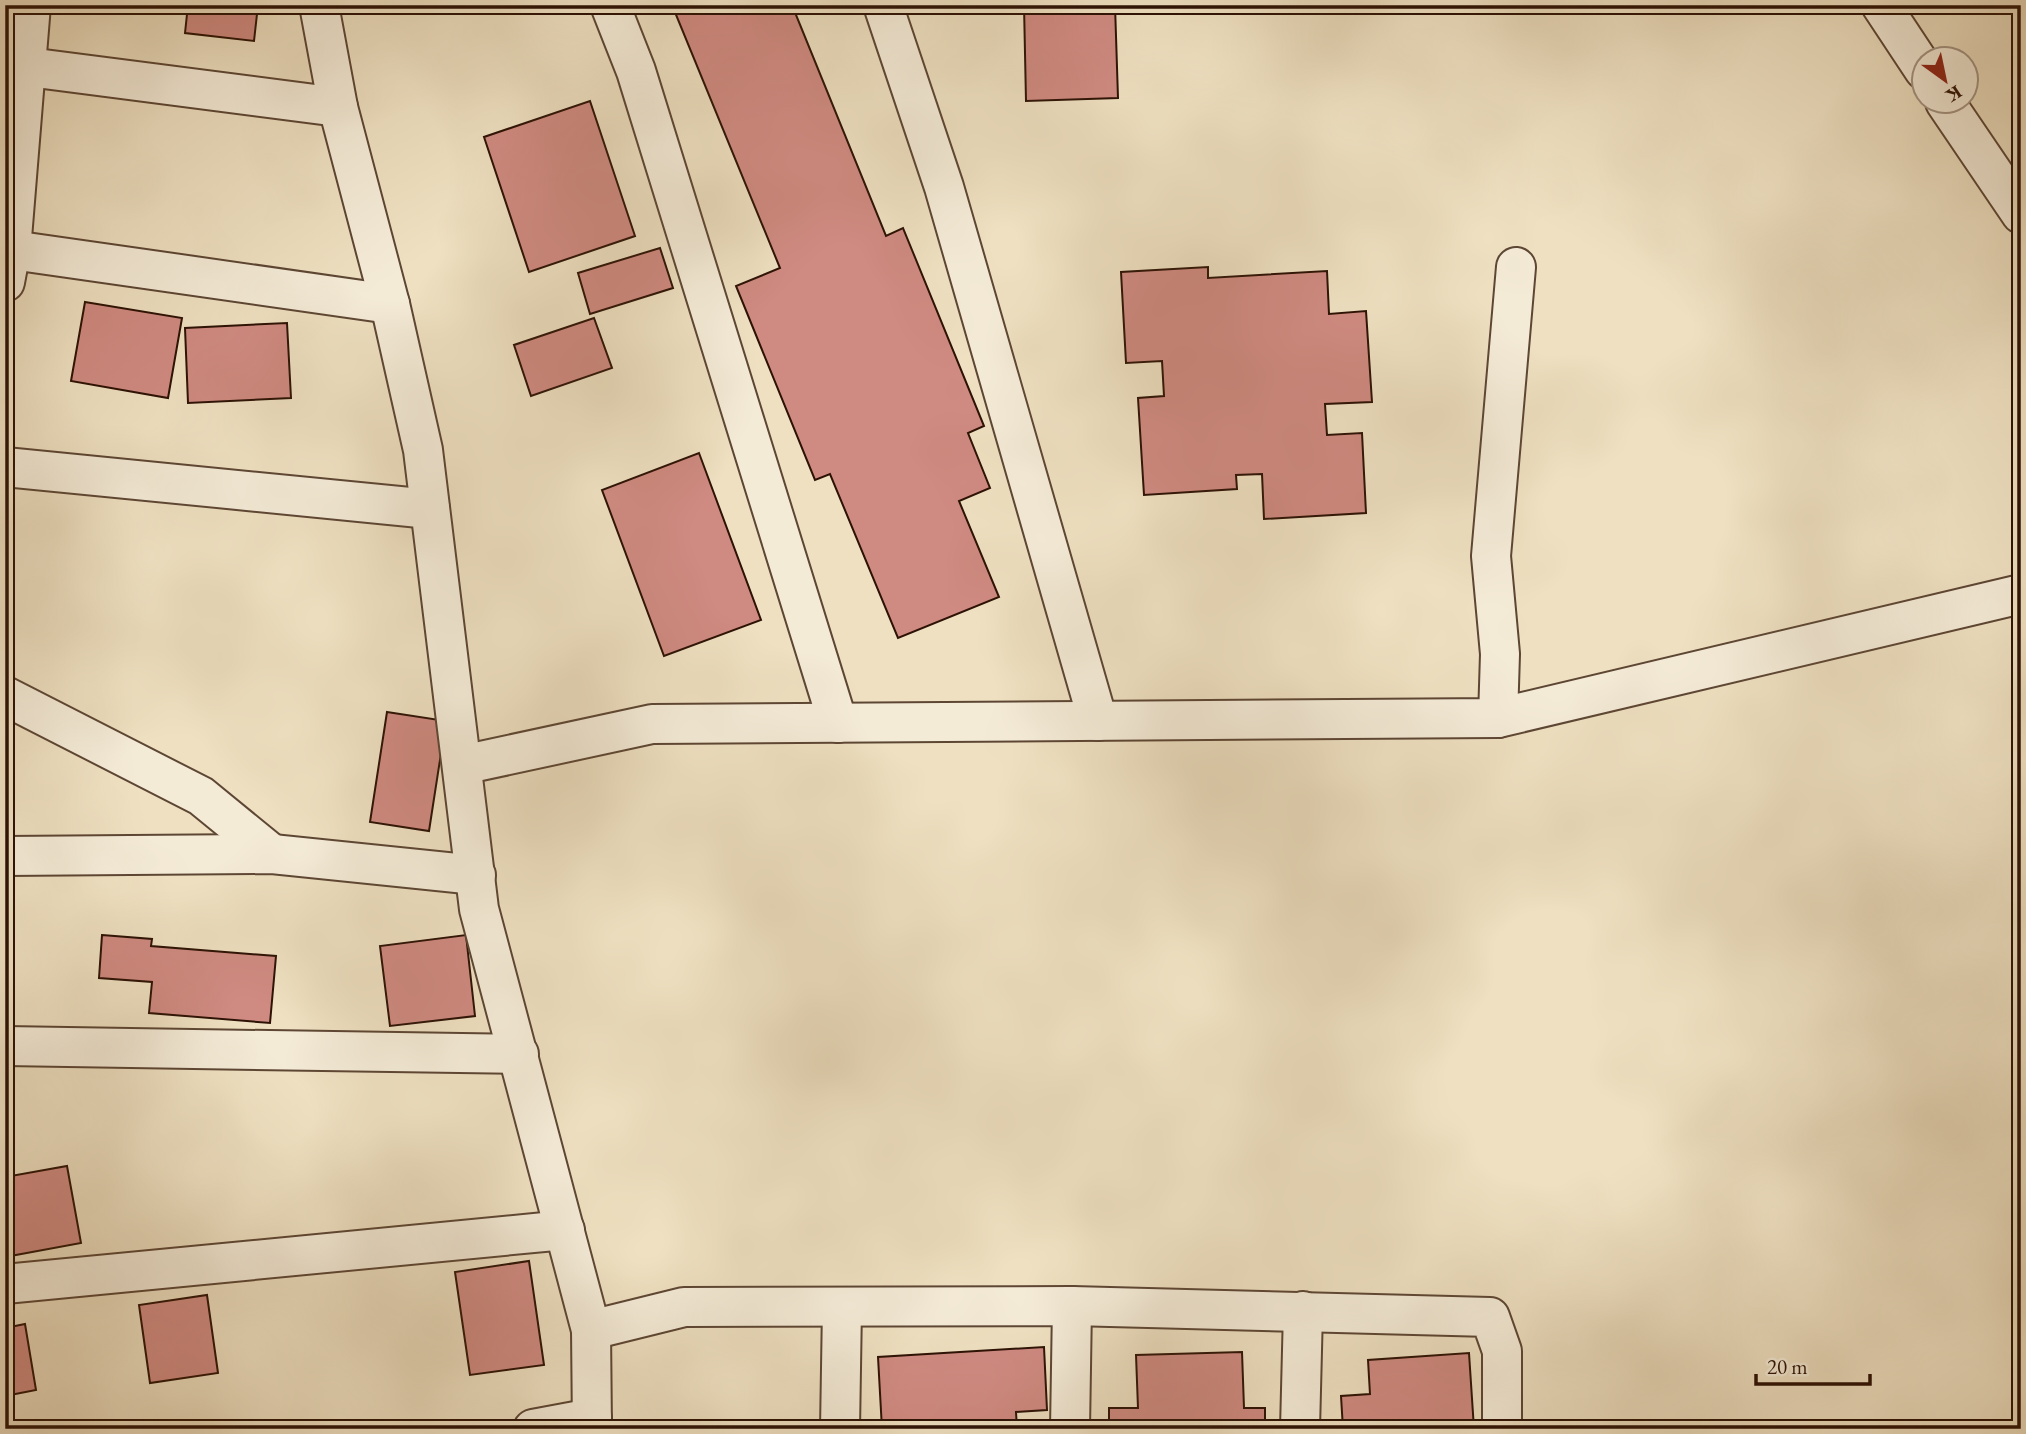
<svg xmlns="http://www.w3.org/2000/svg" width="2026" height="1434" font-family="'EB Garamond',serif">
	<style>
		.building { fill: #cf8a81; stroke: #2d1205; stroke-width: 2 }
		.lines { fill: none; stroke-linecap: round; stroke-linejoin: round }
		.minor-casing { stroke: #5d4634; stroke-width: 42 }
		.minor { stroke: #f4ebd7; stroke-width: 38 }
	</style>
	<rect width="100%" height="100%" fill="#eee0c1"/>
	<filter id="stains"><feTurbulence type="fractalNoise" baseFrequency=".00286" numOctaves="4"/><feColorMatrix values="0 0 0 0 .2 0 0 0 0 .09 0 0 0 0 .02 0 0 0 .5 -.17"/></filter>
	<radialGradient id="worn" r=".72"><stop offset=".6" stop-color="#630" stop-opacity="0"/><stop offset="1" stop-color="#630" stop-opacity=".3"/></radialGradient>
	<g class="building">
		<path d="M188,5H258L254,41L185,33Z"/>
		<path d="M672,5H792L886,236L903,228L984,426L968,433L990,488L959,501L999,597L898,638L830,474L815,480L736,286L780,268Z"/>
		<path d="M1024,5H1115L1118,98L1026,101Z"/>
		<path d="M590,101L635,236L529,272L484,137Z"/>
		<path d="M660,248L673,288L590,314L578,273Z"/>
		<path d="M1208,267V278L1327,271L1329,314L1366,311L1372,402L1325,404L1327,435L1362,433L1366,513L1264,519L1262,474L1236,475L1237,489L1144,495L1138,398L1164,396L1162,361L1126,363L1121,272Z"/>
		<path d="M85,302L182,318L168,398L71,381Z"/>
		<path d="M594,318L612,368L531,396L514,345Z"/>
		<path d="M287,323L291,398L188,403L185,328Z"/>
		<path d="M699,453L761,620L664,656L602,490Z"/>
		<path d="M387,712L446,721L429,831L370,822Z"/>
		<path d="M102,935L152,939L151,946L276,956L270,1023L149,1013L152,982L99,978Z"/>
		<path d="M466,935L475,1016L390,1026L380,946Z"/>
		<path d="M67,1166L81,1243L5,1257V1177Z"/>
		<path d="M529,1261L544,1365L470,1375L455,1272Z"/>
		<path d="M207,1295L218,1373L150,1383L139,1305Z"/>
		<path d="M25,1324L36,1390L5,1396V1328Z"/>
		<path d="M1044,1347L1047,1410L1016,1412L1017,1429H882L878,1357Z"/>
		<path d="M1242,1352L1244,1408H1265V1429H1109V1408H1138L1136,1355Z"/>
		<path d="M1469,1353L1474,1429H1343L1341,1396L1370,1394L1368,1360Z"/>
	</g>
	<g class="lines">
		<defs>
			<g id="minor">
				<path d="M319,5L338,107L390,304L423,450L479,909L591,1330L592,1429"/>
				<path d="M610,5L636,71L838,723"/>
				<path d="M883,5L944,187L1098,721"/>
				<path d="M1881,5L1924,70"/>
				<path d="M5,64L338,107"/>
				<path d="M1945,102L2021,214"/>
				<path d="M5,249L390,304"/>
				<path d="M5,282L11,250L31,5"/>
				<path d="M5,467L430,509"/>
				<path d="M5,696L201,796L272,854"/>
				<path d="M1498,718L1500,654L1491,556L1516,267"/>
				<path d="M462,765L652,724L1498,718L2021,594"/>
				<path d="M5,856L272,854L476,875"/>
				<path d="M5,1046L519,1054"/>
				<path d="M5,1284L565,1230"/>
				<path d="M591,1330L684,1307L1072,1306L1490,1317L1502,1351V1429"/>
				<path d="M533,1429L592,1418"/>
				<path d="M840,1429L842,1307"/>
				<path d="M1070,1429L1072,1306"/>
				<path d="M1300,1429L1303,1311"/>
			</g>
		</defs>
		<use href="#minor" class="minor-casing"/>
		<use href="#minor" class="minor"/>
	</g>
	<rect width="2026" height="1434" fill="none" stroke="#eee0c1" stroke-width="28"/>
	<rect x="7" y="7" width="2012" height="1420" fill="none" stroke="#2d1205" stroke-width="3.5"/>
	<rect x="14" y="14" width="1998" height="1406" fill="none" stroke="#2d1205" stroke-width="2"/>
	<g transform="translate(1945 80) rotate(147)"><circle r="33" fill="#f4ebd7" stroke="#a49483" stroke-width="2"/>
	<path d="M0-5L12 26L0 18L-12 26Z" fill="#8f2418"/>
	<text y="-10" font-size="19" font-weight="bold" text-anchor="middle" fill="#2d1205">K</text>
	</g>
	<path d="M1756 1374v10h114v-10" fill="none" stroke="#2d1205" stroke-width="3.5"/>
	<text x="1767" y="1374" font-size="21" fill="#2d1205" stroke="#f4ebd7" stroke-width="5" paint-order="stroke">20 m</text>
	<rect width="100%" height="100%" filter="url(#stains)"/>
	<rect width="100%" height="100%" fill="url(#worn)"/>
</svg>
